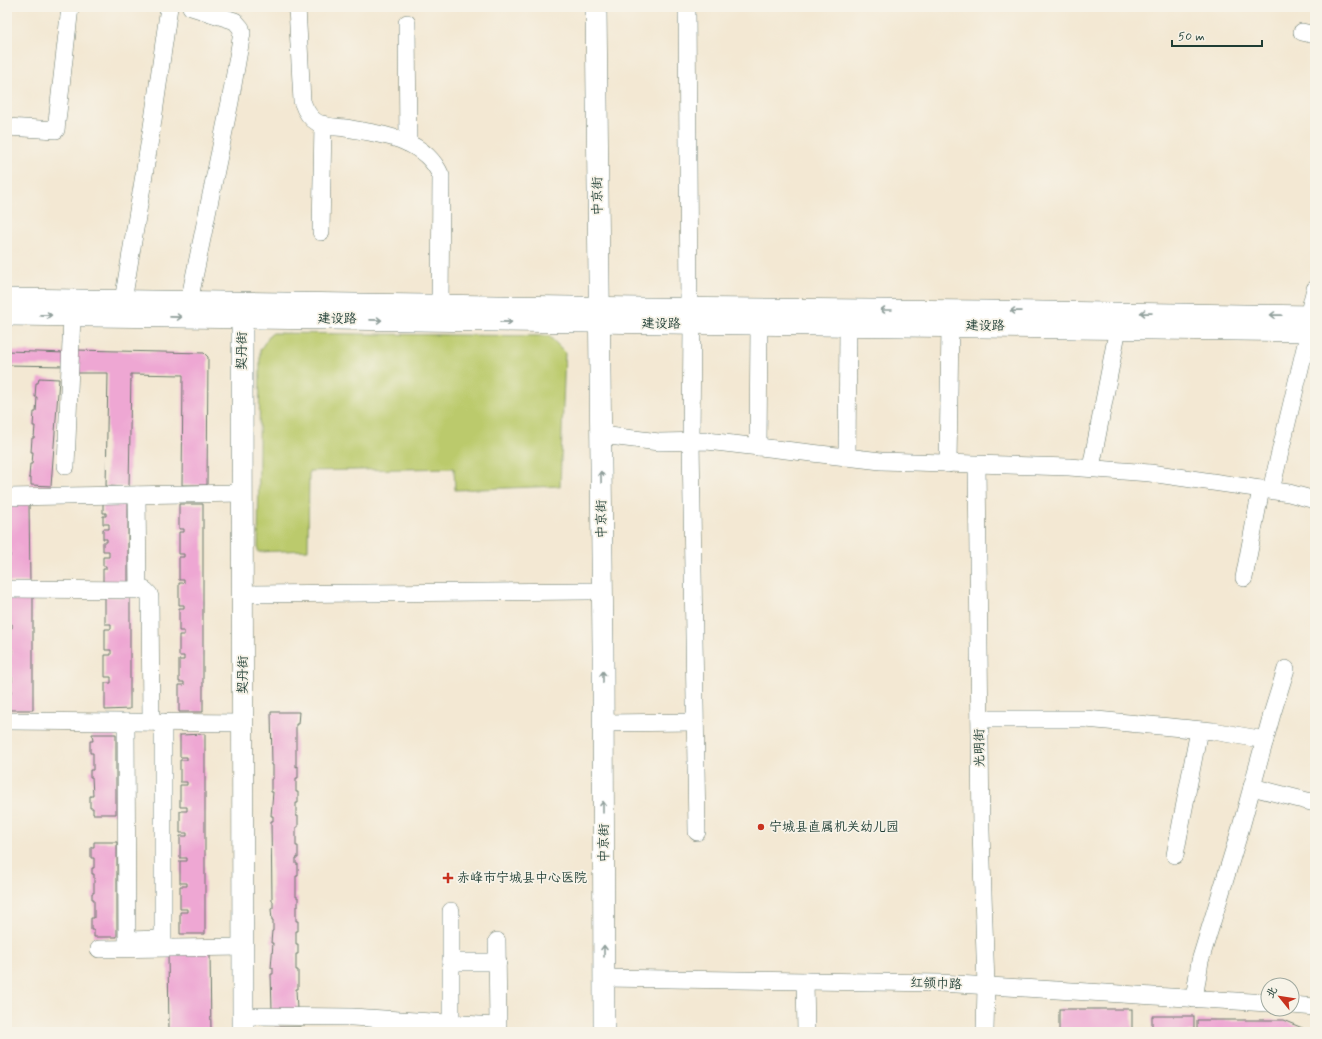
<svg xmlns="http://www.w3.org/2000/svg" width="1322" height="1039" font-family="Mynerve,'LXGW WenKai TC',sans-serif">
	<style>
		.green { fill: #bbca6c; stroke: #6d8450 }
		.building { fill: #eea7d3 }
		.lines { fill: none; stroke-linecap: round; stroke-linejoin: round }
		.minor-casing { stroke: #69796c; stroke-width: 18 }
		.major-casing { stroke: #69796c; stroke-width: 22 }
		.minor { stroke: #fff; stroke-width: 17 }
		.major { stroke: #fff; stroke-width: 21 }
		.oneway { stroke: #8f9e9a }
		.poi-dot { fill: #c8321e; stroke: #f7f3e8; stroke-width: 1.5 }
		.labels { text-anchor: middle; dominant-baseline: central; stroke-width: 3.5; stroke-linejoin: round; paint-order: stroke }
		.street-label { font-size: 13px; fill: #1f3d34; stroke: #f7f3e8 }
		.poi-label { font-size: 13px; fill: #1f3d34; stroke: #f7f3e8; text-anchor: start }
	</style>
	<rect width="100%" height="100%" fill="#f7f3e8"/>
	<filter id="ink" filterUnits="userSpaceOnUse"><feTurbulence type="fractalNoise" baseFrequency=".025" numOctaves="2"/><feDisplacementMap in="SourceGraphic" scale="8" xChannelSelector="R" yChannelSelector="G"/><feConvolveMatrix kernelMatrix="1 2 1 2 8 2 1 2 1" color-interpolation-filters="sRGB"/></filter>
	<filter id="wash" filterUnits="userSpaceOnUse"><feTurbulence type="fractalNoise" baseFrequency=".012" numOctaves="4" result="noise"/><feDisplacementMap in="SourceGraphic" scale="16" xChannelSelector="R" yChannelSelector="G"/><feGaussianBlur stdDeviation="0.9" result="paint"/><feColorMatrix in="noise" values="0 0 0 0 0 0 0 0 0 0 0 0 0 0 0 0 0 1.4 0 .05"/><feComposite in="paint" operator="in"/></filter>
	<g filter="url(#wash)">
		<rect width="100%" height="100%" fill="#f3e8d3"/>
		<path class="green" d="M273,333L549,336L565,352L560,486L455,490L454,468L309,471L308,550L258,552L260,350L269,336Z"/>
		<g id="blocks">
			<g class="building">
				<path d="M76,350L204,353L208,357L207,485H182L183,375L131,374L129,487L106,486L108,373H76Z"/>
				<path d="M7,351L66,353V366L7,365Z"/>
				<path d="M39,378L59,379L51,486L31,485V478H29L30,464H32L33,452H31L32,438H34L35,426H33L34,412H36L37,397H35L36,383H38Z"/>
				<path d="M103,501H128V582H103V569H106V566H103V557H109V551H103V542H107V539H103V529H109V524H103V516H106V513H103Z"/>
				<path d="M7,502H29L30,582H7V557H10V551H7L8,539H7V530L10,529V525H7Z"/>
				<path d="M179,504H203V712H179V685H184V682H179V660H184V656H179V635H184V631H179V608H184V605H179V583H184V580H179V557H184V554H179V532H184V529H179Z"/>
				<path d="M8,595H33V710H8V694H11V690H8V682H12V677H8V667H11V664H8V655H12V650H8V641H10V637H8V628H12V624H8V614H10V612L8,611Z"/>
				<path d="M105,597H130V709L105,710V683H111V677H105V655H111V650H105V629H111V624H105Z"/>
				<path d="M271,712H299L298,724H296V767L298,766V778H296V792H298V803H296V816H298V827H296V846H298V858H296V864H298V876H296V897H298V907H296V921H298V931H296V944H298V954H296V970H298V989H296L297,1010H272L271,974H273V968H271L273,943H271L272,931H273V920H272L271,909L273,908V901H272L271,821H273V816H271L273,792H271V779H273V765H272Z"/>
				<path d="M92,734H116V814H93V808H90V796H93L92,777H90V770H93V753H90V741H93Z"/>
				<path d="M205,734V934H180V912H187V909H180V886H187V883H180V861H187V858H180V836H187V833H180V811H187V807H180V785H187V782H180V760H187V757H180V735Z"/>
				<path d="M94,842H117V937H94V930H91V918H94V899H92V893H94V874H92V868H94V858H91V847H94Z"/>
				<path d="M210,952L211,1032H169L168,953Z"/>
				<rect x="1059" y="1009" width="73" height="23"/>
				<rect x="1152" y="1016" width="42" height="16"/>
				<path d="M1197,1020H1283L1312,1032H1197Z"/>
				<rect x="275" y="1027" width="25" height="5"/>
			</g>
		</g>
	</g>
	<g filter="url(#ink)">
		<use href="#blocks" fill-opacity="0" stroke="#69796c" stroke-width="1"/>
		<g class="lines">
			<defs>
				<g id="minor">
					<path d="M297,7L302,101C305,110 309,118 318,123C325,127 337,127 345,128C381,134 425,138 441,176L440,306"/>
					<path d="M687,7L689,309"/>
					<path d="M407,23L408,143"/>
					<path d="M1302,32L1315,35"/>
					<path d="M7,127L56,130L70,7"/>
					<path d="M321,232L323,124"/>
					<path d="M123,301L152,127L169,7"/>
					<path d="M189,302L230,102L242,33L241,28L235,21L191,7"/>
					<path d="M1308,316L1315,289"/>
					<path d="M692,324L691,441L697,832"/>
					<path d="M601,435L659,442L707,441L881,461L1069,467L1150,473L1289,493L1315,500"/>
					<path d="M758,447L759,325"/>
					<path d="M847,457L848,325"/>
					<path d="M948,464L950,326"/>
					<path d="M977,465L981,831L986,986L985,1032"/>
					<path d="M66,466L72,316"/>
					<path d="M1091,468L1118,328"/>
					<path d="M1271,490L1309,331"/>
					<path d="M137,495L138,589"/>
					<path d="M7,497L243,493"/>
					<path d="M1244,578L1261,489"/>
					<path d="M7,589L145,590L149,594L150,597L151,722"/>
					<path d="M243,594L588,591"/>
					<path d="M980,719H1086L1213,731L1265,740"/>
					<path d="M7,721L243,723"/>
					<path d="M126,722L127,940L163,939V722"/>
					<path d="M603,723L695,722"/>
					<path d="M1252,787L1315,803"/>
					<path d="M1175,855L1199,730"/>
					<path d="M99,949L243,947"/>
					<path d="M451,962H498"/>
					<path d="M604,978L940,983L1268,1003"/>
					<path d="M805,981L806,1032"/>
					<path d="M1194,999L1200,961L1241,827L1272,714L1286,669"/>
					<path d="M1292,1005L1315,1007"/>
					<path d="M243,1016L352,1017L495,1026L498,1025L497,941"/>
					<path d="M451,1024V911"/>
				</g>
				<g id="major">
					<path d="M596,7L603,647L604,1032"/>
					<path d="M7,299L642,308L986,311L1315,316"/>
					<path d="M7,315C443,321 879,326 1315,331"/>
					<path d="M242,318L243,1032"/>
				</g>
			</defs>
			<use href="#minor" class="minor-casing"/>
			<use href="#major" class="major-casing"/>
			<use href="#minor" class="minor"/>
			<use href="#major" class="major"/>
		</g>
		<defs><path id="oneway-shaft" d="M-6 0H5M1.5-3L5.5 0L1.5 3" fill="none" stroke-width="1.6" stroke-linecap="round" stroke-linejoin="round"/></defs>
		<g class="oneway">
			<use href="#oneway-shaft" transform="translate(886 310) rotate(-180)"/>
			<use href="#oneway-shaft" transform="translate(1016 311) rotate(-179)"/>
			<use href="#oneway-shaft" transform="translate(1146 313) rotate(-179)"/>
			<use href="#oneway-shaft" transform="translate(46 315) rotate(1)"/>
			<use href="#oneway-shaft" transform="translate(1276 315) rotate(-179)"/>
			<use href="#oneway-shaft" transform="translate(176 317) rotate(1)"/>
			<use href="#oneway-shaft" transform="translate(376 320) rotate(1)"/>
			<use href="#oneway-shaft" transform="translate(506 322) rotate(1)"/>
			<use href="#oneway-shaft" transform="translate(601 477) rotate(-91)"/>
			<use href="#oneway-shaft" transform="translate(603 677) rotate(-90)"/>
			<use href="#oneway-shaft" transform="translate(603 807) rotate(-90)"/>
			<use href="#oneway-shaft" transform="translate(604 951) rotate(-90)"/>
		</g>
	</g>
	<g class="poi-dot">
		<circle cx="761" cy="827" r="4"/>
		<path d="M446 872h4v4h4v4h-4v4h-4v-4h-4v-4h4z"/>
	</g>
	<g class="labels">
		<g class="street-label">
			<text transform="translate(598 196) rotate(-91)">中京街</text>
			<text transform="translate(337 319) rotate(1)">建设路</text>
			<text transform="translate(661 324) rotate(1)">建设路</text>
			<text transform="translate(985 326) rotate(1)">建设路</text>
			<text transform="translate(242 351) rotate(-90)">契丹街</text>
			<text transform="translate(602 519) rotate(-91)">中京街</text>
			<text transform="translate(243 675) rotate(-90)">契丹街</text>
			<text transform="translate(980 748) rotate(-91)">光明街</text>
			<text transform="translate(604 843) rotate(-90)">中京街</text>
			<text transform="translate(936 984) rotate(2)">红领巾路</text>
		</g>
		<g class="poi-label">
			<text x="769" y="827">宁城县直属机关幼儿园</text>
			<text x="457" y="878">赤峰市宁城县中心医院</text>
		</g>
	</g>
	<rect width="1322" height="1039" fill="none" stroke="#f7f3e8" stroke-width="24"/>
	<g transform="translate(1280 997) rotate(300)"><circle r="19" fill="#f7f3e8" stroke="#a1aaa0"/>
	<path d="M0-3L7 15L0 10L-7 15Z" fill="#c8321e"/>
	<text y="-6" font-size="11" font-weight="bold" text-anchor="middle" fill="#1f3d34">北</text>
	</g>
	<path d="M1172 40v6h90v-6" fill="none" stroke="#1f3d34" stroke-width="2"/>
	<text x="1178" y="40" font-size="12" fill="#1f3d34" stroke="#f7f3e8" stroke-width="3" paint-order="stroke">50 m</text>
</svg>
